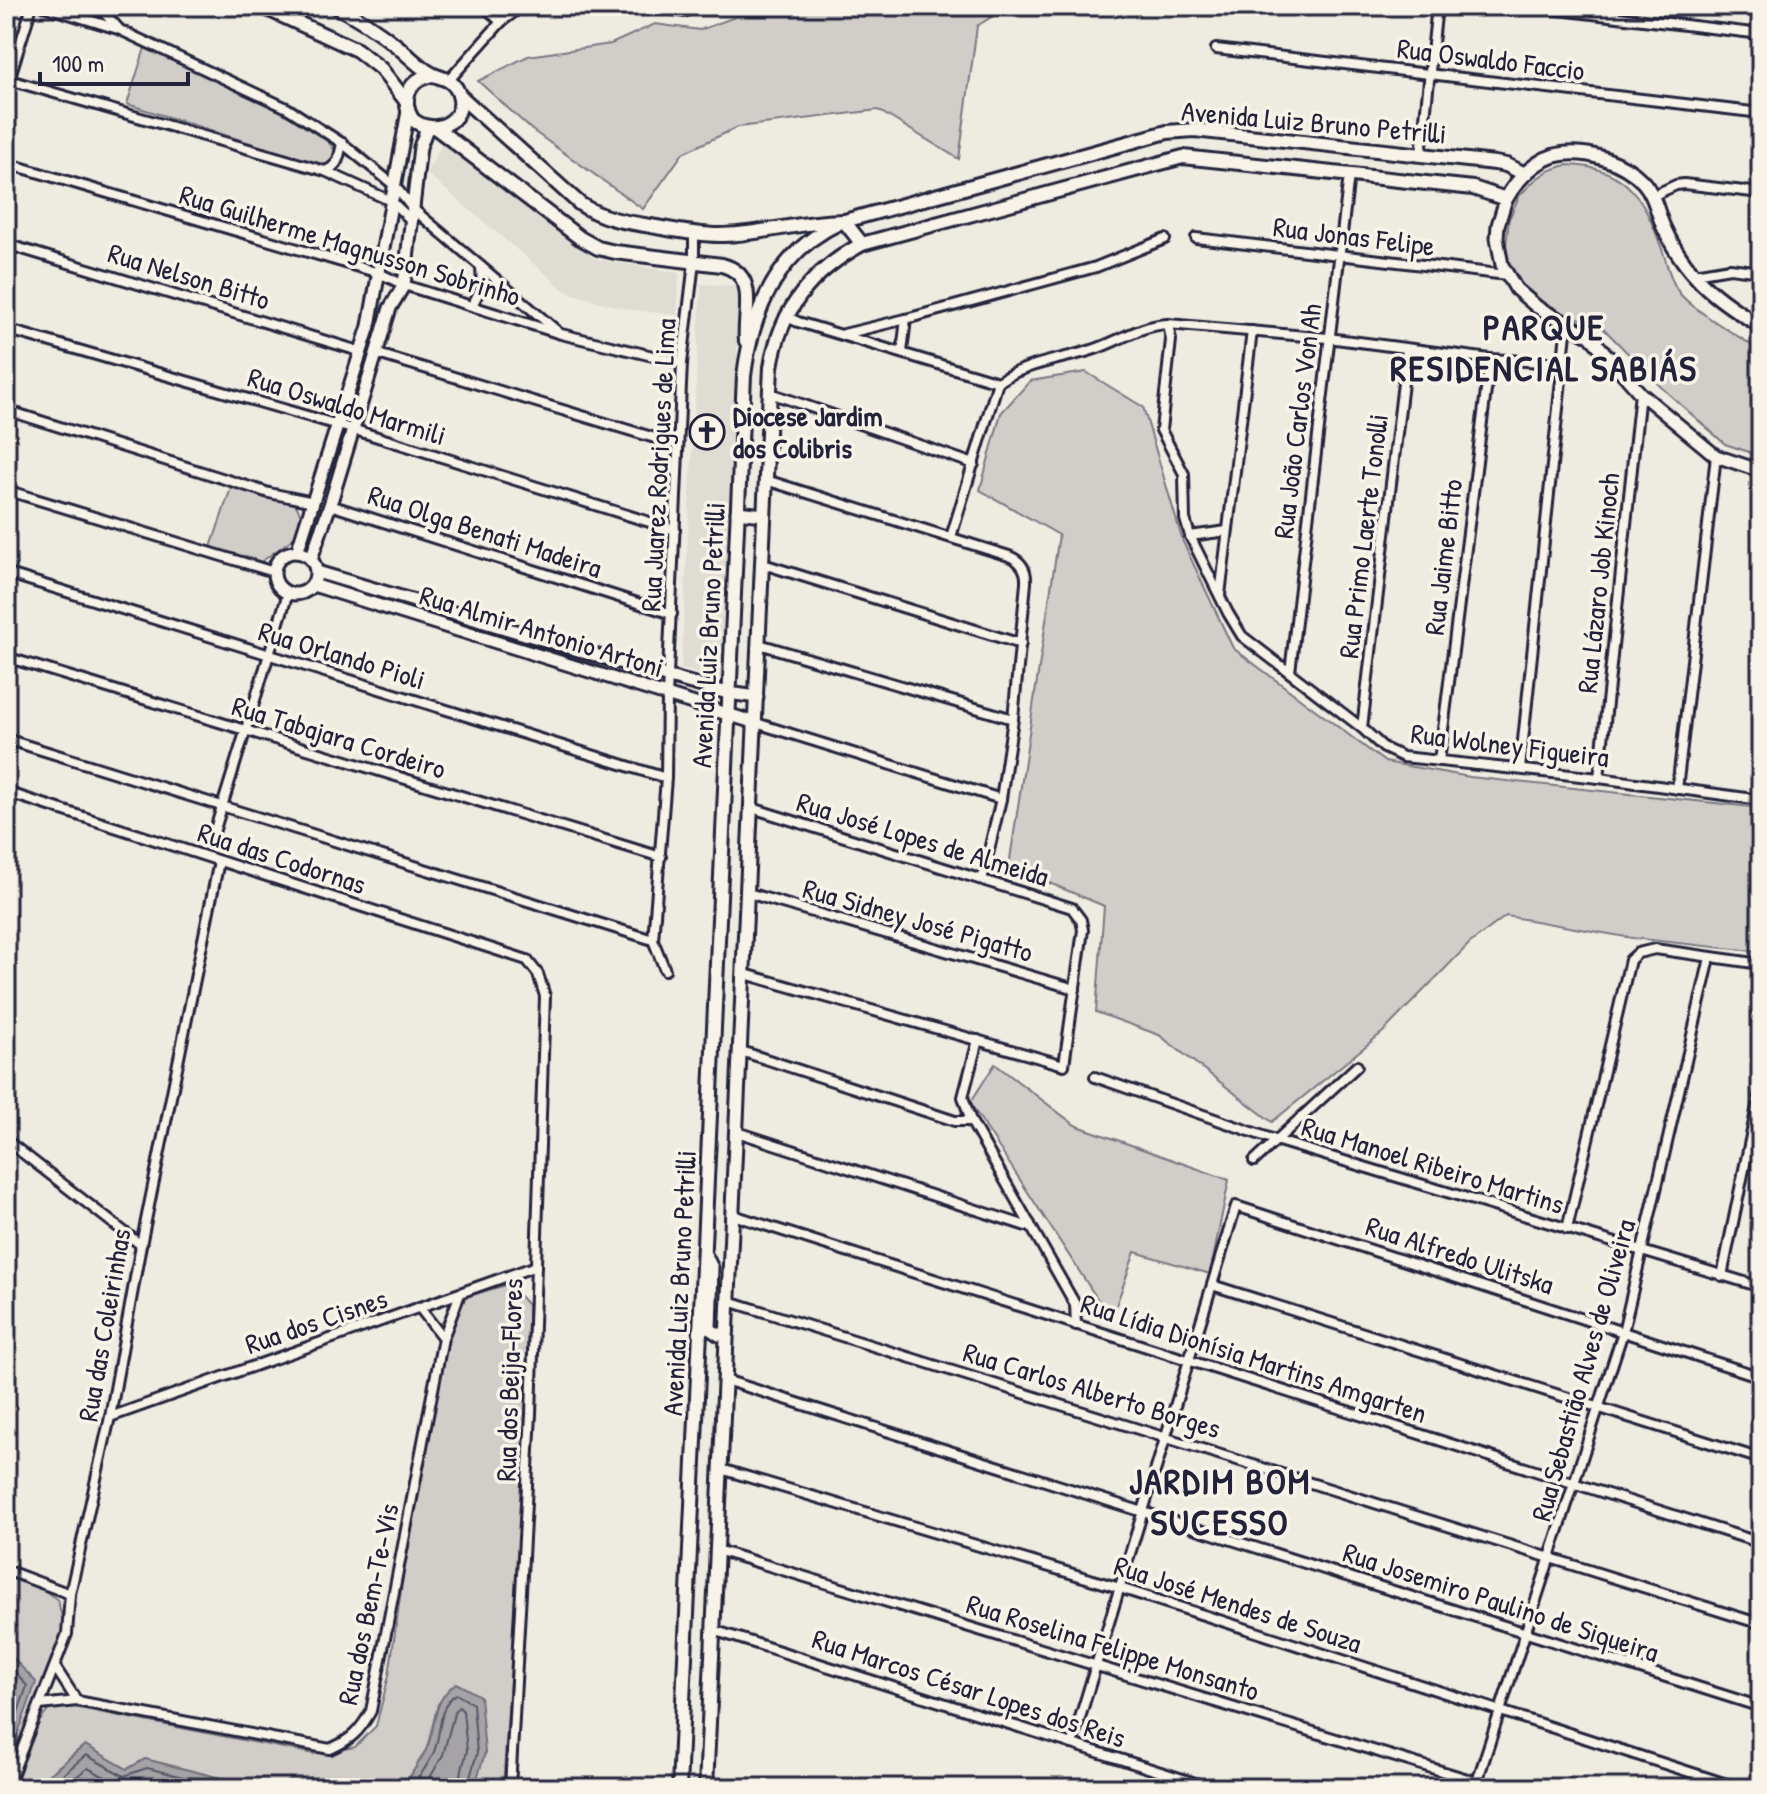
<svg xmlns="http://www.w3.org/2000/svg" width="1767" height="1794" font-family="'Patrick Hand',sans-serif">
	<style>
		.built { fill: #dfdcd4 }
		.green { fill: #d1cdc9; stroke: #7a7882; stroke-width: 2 }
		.water { fill: #a6a3a6; stroke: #716f7b; stroke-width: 2 }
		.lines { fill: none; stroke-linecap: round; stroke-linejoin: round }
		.shore { stroke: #575666; stroke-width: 2 }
		.minor-casing { stroke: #22223b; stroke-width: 14 }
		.tertiary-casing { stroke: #22223b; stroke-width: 17 }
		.secondary-casing { stroke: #22223b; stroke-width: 18 }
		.minor { stroke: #f7f3e8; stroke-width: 8 }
		.tertiary { stroke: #f7f3e8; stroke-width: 11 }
		.secondary { stroke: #f7f3e8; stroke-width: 12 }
		.labels { text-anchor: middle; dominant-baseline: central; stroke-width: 7; stroke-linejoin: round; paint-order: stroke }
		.street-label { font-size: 28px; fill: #22223b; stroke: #f7f3e8 }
		.poi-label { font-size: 28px; font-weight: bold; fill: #22223b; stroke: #f7f3e8; text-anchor: start }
		.district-label { font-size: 36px; font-weight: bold; letter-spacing: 2px; fill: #22223b; stroke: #f7f3e8 }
	</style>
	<rect width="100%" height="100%" fill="#eeebe1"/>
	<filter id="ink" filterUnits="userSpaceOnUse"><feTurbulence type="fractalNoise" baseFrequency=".0125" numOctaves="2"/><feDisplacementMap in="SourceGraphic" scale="16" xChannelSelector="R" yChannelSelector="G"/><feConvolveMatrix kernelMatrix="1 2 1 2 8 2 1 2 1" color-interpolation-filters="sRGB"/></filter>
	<g filter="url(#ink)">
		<g class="built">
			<path d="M443,144L596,259L679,273L677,315L625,309L567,292L426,173Z"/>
			<path d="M701,284L740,286L723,679L681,669Z"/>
		</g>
		<g class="green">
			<path d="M753,6H1009L977,26L959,159L878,110L738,127L683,153L643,209L532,130L478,81L528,56L611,44L655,24L700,30L746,13Z"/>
			<path d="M145,48C181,64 329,120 337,156L331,165L323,166L127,104Z"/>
			<path d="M1566,165C1630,166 1645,201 1664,255C1668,268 1672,284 1681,295C1696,312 1740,337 1761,351V456L1725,444L1661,387L1600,325L1562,313L1540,303L1526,291L1508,262L1506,246L1509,219L1519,196L1535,180L1548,171Z"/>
			<path d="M1086,372L1143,407L1183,542L1233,648L1385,762L1470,777L1761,808V952L1632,938L1506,916L1470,943L1383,1032L1272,1122L1159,1035L1096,1012L1104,906L1009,866L1059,535L980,490L1001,413L1030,381Z"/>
			<path d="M232,485L295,503L301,515L295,537L261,562L211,547Z"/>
			<path d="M995,1064L1075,1125L1229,1180L1210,1274L1135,1252L1111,1320L970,1103Z"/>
			<path d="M509,1284L528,1305L527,1413L503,1788H474L485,1753L469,1692L456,1683L438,1704L427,1748L403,1788H260L145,1759L127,1769L85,1745L43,1779L38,1788H13L39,1722L51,1707H74L314,1754L355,1747L376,1726L389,1675L402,1583L448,1336L465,1297Z"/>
			<path d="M6,1573L42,1589L58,1600L64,1627L54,1662L6,1779V1768L18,1738L9,1653L6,1651Z"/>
		</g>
		<g class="water">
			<path d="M6,1651L36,1682L6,1768Z"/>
			<path d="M456,1683L480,1696L485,1753L474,1788H403C410,1776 419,1763 426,1750C438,1724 430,1703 456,1683Z"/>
			<path d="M85,1745L127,1769L145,1759L260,1788H38L43,1780Z"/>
		</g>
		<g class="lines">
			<g class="shore">
				<path d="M6,1661L27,1686L6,1747"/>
				<path d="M47,1788L86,1755L124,1776L147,1768L227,1788"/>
				<path d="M61,1788L88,1768L123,1787L133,1786L148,1779L186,1788"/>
				<path d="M412,1788C419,1777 427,1766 433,1754C442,1736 437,1705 456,1694L473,1704L477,1753L467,1788"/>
				<path d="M424,1788L443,1755L455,1710L459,1707L463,1711L467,1751L457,1788"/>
			</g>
			<defs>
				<g id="minor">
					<path d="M43,6L118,29L287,108L342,143L395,186L412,208L556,330"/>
					<path d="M98,6L118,28"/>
					<path d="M484,6L501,22"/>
					<path d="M655,6L684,12L697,6"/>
					<path d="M1525,6L1761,34"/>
					<path d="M1216,49L1761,113"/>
					<path d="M6,79L325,171L391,201L411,220"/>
					<path d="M449,80L501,22L522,6"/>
					<path d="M6,89L32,6"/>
					<path d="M1421,155L1437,6"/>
					<path d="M6,163L379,273L404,285L561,334L682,363"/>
					<path d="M325,171C339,166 339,157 342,143"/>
					<path d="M1652,196L1676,185L1684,184L1761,193"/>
					<path d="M1196,238L1507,275"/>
					<path d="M6,244L359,351"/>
					<path d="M1694,274L1730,268L1761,272"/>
					<path d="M472,306L482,286L481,267"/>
					<path d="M785,316L798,322L998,382"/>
					<path d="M1168,324L1171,340L1161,430L1184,474L1185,519L1190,536L1228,613L1242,636L1362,728L1384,748L1403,757L1599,778L1761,800"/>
					<path d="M6,329L352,429L675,530"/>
					<path d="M844,334L906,319"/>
					<path d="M902,352L906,319L1096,267L1165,239"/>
					<path d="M378,354L678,445"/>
					<path d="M998,382C1026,363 1060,360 1092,350C1118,342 1140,325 1168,324L1328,338L1490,359L1563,363"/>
					<path d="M770,393L974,464"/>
					<path d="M6,410L269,493L314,502"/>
					<path d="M766,480L1009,556C1021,561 1027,570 1026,583L1013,719L1001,799L982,880"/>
					<path d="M6,490L274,572"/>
					<path d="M330,505L672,614"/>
					<path d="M1190,536L1227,531"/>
					<path d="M951,537L998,382"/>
					<path d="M763,564L1021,644"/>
					<path d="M6,573L666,778"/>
					<path d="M1220,595L1252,331"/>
					<path d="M759,644L1013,719"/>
					<path d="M6,657L661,857"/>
					<path d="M1290,672L1349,175"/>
					<path d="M756,723L1001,799"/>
					<path d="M1362,728L1407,349"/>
					<path d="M6,739L653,940"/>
					<path d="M1439,761L1490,359"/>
					<path d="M1520,769L1567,323"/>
					<path d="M1599,778L1640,393"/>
					<path d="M1677,789L1716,456"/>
					<path d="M6,792L527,960L538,974L545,996L531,1414L510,1788"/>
					<path d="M1758,800L1761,777"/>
					<path d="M212,839L288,593"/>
					<path d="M748,893L1075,989"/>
					<path d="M665,970L653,940L666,778L667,696L682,363L694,262V233"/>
					<path d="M745,974L1064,1065L1083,930L1081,920L1072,908L752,808"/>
					<path d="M978,1040L963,1097L971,1121L1075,1304L1076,1325"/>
					<path d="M741,1051L955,1121H971"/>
					<path d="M1095,1077L1275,1140L1761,1287"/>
					<path d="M737,1132L1026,1226L1030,1224"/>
					<path d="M6,1140L141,1245"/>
					<path d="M1254,1161L1357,1066"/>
					<path d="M733,1215L1761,1543"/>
					<path d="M1567,1229L1630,960L1638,953L1655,949L1761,964"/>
					<path d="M1722,1276L1761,1087"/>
					<path d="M1212,1285L1761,1459"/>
					<path d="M729,1301L1761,1624"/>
					<path d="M419,1307L443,1338"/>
					<path d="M725,1380L1761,1707"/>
					<path d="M110,1417L536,1266"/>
					<path d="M721,1469L1120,1588L1739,1788"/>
					<path d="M717,1550L1497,1788"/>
					<path d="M6,1570L70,1594"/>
					<path d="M713,1630L1211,1788"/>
					<path d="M55,1667L77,1701"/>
					<path d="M40,1705L77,1701L330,1749C351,1740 360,1731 371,1711L443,1338L460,1294"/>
					<path d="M1072,1744L1236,1206L1761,1377"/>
					<path d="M7,1788L67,1634L70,1594L110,1417L141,1245L219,861"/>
					<path d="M1475,1788L1623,1332L1710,958"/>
				</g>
				<g id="tertiary">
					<path d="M1506,199L1498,225L1497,238L1502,265L1516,289L1537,307L1590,336L1640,393L1716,456L1761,471"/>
					<path d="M737,512L764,515"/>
					<circle cx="295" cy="573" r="21"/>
					<path d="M297,552L369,326L408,111"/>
					<path d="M311,559L330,505L390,308L404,285L420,147L427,128"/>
					<path d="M317,572L669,677L728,693L757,697"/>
					<path d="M313,585L756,723"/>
					<path d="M705,1254L712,1268L710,1329L719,1335L727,1332"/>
				</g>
				<g id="secondary">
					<path d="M261,6L357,50L381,69L406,101"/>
					<path d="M335,6C358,17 377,30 397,46C408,55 418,66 430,73C440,79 449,77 456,88C473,117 436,140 412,119C400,98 410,79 432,75"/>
					<path d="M459,95L580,204C603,219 625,222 651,226C674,230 697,235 719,235C761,235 802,221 844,221L862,244"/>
					<path d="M436,128L580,238L598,248L615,252L722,265C760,275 743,313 746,341"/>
					<path d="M679,1788L744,376C752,311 777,251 841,222L1167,132L1194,130L1495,163L1506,165L1525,174"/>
					<path d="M706,1788L771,367C780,310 811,272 862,244L1183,157L1473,188L1506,199C1517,179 1538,157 1562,154C1589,150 1624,162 1642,181C1654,193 1657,211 1663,226C1671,244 1683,263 1697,278C1714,297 1739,313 1761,326"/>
				</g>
			</defs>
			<use href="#minor" class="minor-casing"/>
			<use href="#tertiary" class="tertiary-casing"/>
			<use href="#secondary" class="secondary-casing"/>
			<use href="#minor" class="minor"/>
			<use href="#tertiary" class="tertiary"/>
			<use href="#secondary" class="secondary"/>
		</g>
	</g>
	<defs>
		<symbol id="church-ring" viewBox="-11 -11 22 22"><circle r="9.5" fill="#f7f3e8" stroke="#22223b" stroke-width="1.5"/><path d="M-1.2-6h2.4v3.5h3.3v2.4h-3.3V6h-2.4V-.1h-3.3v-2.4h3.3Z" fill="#22223b"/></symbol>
	</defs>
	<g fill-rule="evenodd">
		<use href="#church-ring" x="687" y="412" width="40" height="40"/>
	</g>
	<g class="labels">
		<g class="street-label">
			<text transform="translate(1491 59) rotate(7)">Rua Oswaldo Faccio</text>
			<text transform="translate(1314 122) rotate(5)">Avenida Luiz Bruno Petrilli</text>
			<text transform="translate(1354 236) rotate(7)">Rua Jonas Felipe</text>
			<text transform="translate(350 245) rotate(17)">Rua Guilherme Magnusson Sobrinho</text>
			<text transform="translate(189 276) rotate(17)">Rua Nelson Bitto</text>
			<text transform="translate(347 406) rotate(17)">Rua Oswaldo Marmili</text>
			<text transform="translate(1297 421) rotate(-83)">Rua João Carlos Von Ah</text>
			<text transform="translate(658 465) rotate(-87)">Rua Juarez Rodrigues de Lima</text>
			<text transform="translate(485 531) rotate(18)">Rua Olga Benati Madeira</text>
			<text transform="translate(1363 536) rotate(-83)">Rua Primo Laerte Tonolli</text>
			<text transform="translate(1443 557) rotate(-83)">Rua Jaime Bitto</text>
			<text transform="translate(1598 583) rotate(-84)">Rua Lázaro Job Kinoch</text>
			<text transform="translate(542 631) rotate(17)">Rua Almir Antonio Artoni</text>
			<text transform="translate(708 635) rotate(-87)">Avenida Luiz Bruno Petrilli</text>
			<text transform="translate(342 655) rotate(17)">Rua Orlando Pioli</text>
			<text transform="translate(339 737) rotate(17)">Rua Tabajara Cordeiro</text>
			<text transform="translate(1510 745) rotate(7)">Rua Wolney Figueira</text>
			<text transform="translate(923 839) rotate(17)">Rua José Lopes de Almeida</text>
			<text transform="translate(282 858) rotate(18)">Rua das Codornas</text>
			<text transform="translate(918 920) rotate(16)">Rua Sidney José Pigatto</text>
			<text transform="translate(1433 1165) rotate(17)">Rua Manoel Ribeiro Martins</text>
			<text transform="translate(1460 1255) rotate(18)">Rua Alfredo Ulitska</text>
			<text transform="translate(679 1283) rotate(-87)">Avenida Luiz Bruno Petrilli</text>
			<text transform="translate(316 1321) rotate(-19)">Rua dos Cisnes</text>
			<text transform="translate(104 1325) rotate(-80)">Rua das Coleirinhas</text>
			<text transform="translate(1254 1358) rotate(18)">Rua Lídia Dionísia Martins Amgarten</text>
			<text transform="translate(1583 1370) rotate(-74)">Rua Sebastião Alves de Oliveira</text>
			<text transform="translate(509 1380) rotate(-88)">Rua dos Beija-Flores</text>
			<text transform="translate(1092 1390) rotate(17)">Rua Carlos Alberto Borges</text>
			<text transform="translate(1501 1602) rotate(18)">Rua Josemiro Paulino de Siqueira</text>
			<text transform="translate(368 1604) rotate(-78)">Rua dos Bem-Te-Vis</text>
			<text transform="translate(1238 1604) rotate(18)">Rua José Mendes de Souza</text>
			<text transform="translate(1113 1647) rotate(17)">Rua Roselina Felippe Monsanto</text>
			<text transform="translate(969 1688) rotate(18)">Rua Marcos César Lopes dos Reis</text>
		</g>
		<g class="poi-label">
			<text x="733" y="416">Diocese Jardim<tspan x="733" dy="32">dos Colibris</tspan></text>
		</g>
		<g class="district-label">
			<text x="1544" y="326">PARQUE<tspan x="1544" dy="41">RESIDENCIAL SABIÁS</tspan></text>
			<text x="1220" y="1480">JARDIM BOM<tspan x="1220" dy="41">SUCESSO</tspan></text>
		</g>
	</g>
	<rect width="1767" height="1794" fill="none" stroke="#f7f3e8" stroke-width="32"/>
	<rect x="16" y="16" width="1735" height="1762" fill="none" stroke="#22223b" stroke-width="3" filter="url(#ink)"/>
	<path d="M40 72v12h148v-12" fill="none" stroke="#22223b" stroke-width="4"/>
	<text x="52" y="72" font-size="24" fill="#22223b" stroke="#f7f3e8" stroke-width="6" paint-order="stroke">100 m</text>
</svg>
